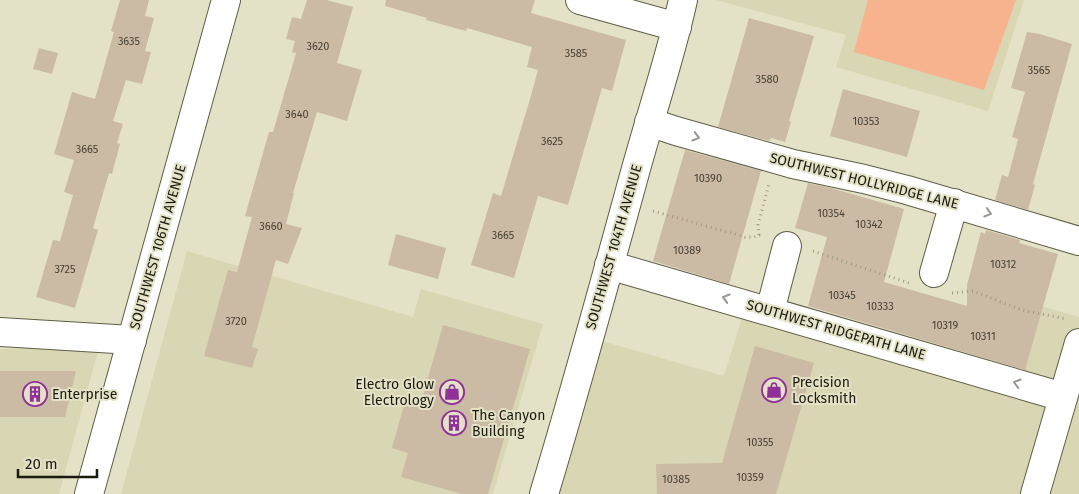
<svg xmlns="http://www.w3.org/2000/svg" width="1079" height="494" font-family="'Fira Sans',sans-serif">
	<style>
		.built { fill: #d8d6b3 }
		.green { fill: #f7b28e }
		.building { fill: #cbbba4 }
		.lines { fill: none; stroke-linecap: round; stroke-linejoin: round }
		.minor-casing { stroke: #5f5d45; stroke-width: 30 }
		.path { stroke: #9d9b85; stroke-width: 3; stroke-dasharray: 1 4; stroke-linecap: butt }
		.minor { stroke: #fff; stroke-width: 28 }
		.oneway { stroke: #989893 }
		.labels { text-anchor: middle; dominant-baseline: central; stroke-width: 4; stroke-linejoin: round; paint-order: stroke }
		.number-label { font-size: 11px; fill: #474235 }
		.street-label { font-size: 14px; fill: #1b1a10; stroke: #e4e2c6 }
		.poi-label { font-size: 14px; fill: #1b1a10; stroke: #e4e2c6; text-anchor: start }
	</style>
	<rect width="100%" height="100%" fill="#e4e2c6"/>
	<g class="built">
		<path d="M716,0H1024L988,111L836,67L846,35Z"/>
		<path d="M187,251L413,317L421,289L543,324L493,494H121Z"/>
		<path d="M749,295L1021,374L1041,306L1079,317V494H557L602,341L724,376Z"/>
		<path d="M99,347L59,494H0V349Z"/>
	</g>
	<path class="green" d="M868,0H1016L984,90L854,52Z"/>
	<g class="building">
		<path d="M120,0H149L145,16L154,18L145,51L151,52L142,84L126,80L113,121L123,124L117,143L120,144L112,174L109,173L93,228L98,230L75,308L36,297L53,240L60,241L73,195L64,192L74,160L54,154L72,92L95,99L114,32L111,31Z"/>
		<path d="M307,0H327L353,7L337,63L362,70L347,121L317,112L293,193H294L286,224L302,228L288,264L276,260L252,347L258,349L252,368L204,356L228,270L237,272L252,217L245,216L269,132H273L296,53L292,52L295,41L286,39L292,17L301,19Z"/>
		<path d="M386,0H535L531,13L626,40L612,91L602,88L568,205L538,196L514,278L471,265L493,193L501,196L530,99L538,70L527,67L532,47L467,28L466,31L426,20L427,18L385,6Z"/>
		<path d="M749,18L814,36L789,121L791,122L785,142L771,138L770,141L718,127Z"/>
		<path d="M1027,32L1040,34L1072,44L1033,184L1035,185L1028,210L995,200L1002,175L1008,177L1018,139L1012,137L1025,92L1011,88Z"/>
		<path d="M39,48L58,53L52,74L33,69Z"/>
		<path d="M843,89L920,111L907,157L830,136Z"/>
		<path d="M685,150L761,171L729,284L653,261Z"/>
		<path d="M808,183L831,188L904,209L884,282L967,306V285L981,232L985,234L986,230L1020,240L1019,243L1058,254L1025,370L808,306L827,237L795,228Z"/>
		<path d="M396,234L446,248L438,279L388,265Z"/>
		<path d="M443,325L530,349L488,494H462L401,477L408,453L392,448L407,394L422,399Z"/>
		<path d="M755,346L814,363L776,494H657L656,464L722,463Z"/>
		<path d="M0,371H76L65,417H0Z"/>
	</g>
	<g class="lines">
		<defs>
			<g id="minor">
				<path d="M580,0L677,27"/>
				<path d="M649,122L676,131L793,164L864,179L907,190L1079,241"/>
				<path d="M609,265L1063,397"/>
				<path d="M934,273L954,203"/>
				<path d="M770,311L787,246"/>
				<path d="M0,332L132,340"/>
				<path d="M89,494L226,0"/>
				<path d="M544,494C576,388 605,282 634,176C650,117 670,59 683,0"/>
				<path d="M1035,494L1079,343"/>
			</g>
		</defs>
		<use href="#minor" class="minor-casing"/>
		<g class="path">
			<path d="M653,211L745,237H754L763,234"/>
			<path d="M759,235L758,225L769,184"/>
			<path d="M813,251L909,283"/>
			<path d="M952,293L973,291L1022,310L1066,319"/>
		</g>
		<use href="#minor" class="minor"/>
	</g>
	<defs><path id="oneway-chevron" d="M-2-3.5L2.5 0L-2 3.5" fill="none" stroke-width="1.6" stroke-linecap="round" stroke-linejoin="round" transform="scale(1.25)"/></defs>
	<g class="oneway">
		<use href="#oneway-chevron" transform="translate(696 137) rotate(16)"/>
		<use href="#oneway-chevron" transform="translate(988 213) rotate(17)"/>
		<use href="#oneway-chevron" transform="translate(726 298) rotate(-164)"/>
		<use href="#oneway-chevron" transform="translate(1017 383) rotate(-164)"/>
	</g>
	<defs>
		<symbol id="shop-ring" viewBox="-11 -11 22 22"><circle r="9.5" fill="#e4e2c6" stroke="#903098" stroke-width="1.5"/><path d="M-5-2.5h2.3a2.7 3.5 0 0 1 5.4 0H5L5.5 6h-11ZM-1.5-2.5h3a1.5 2.3 0 0 0-3 0Z" fill="#903098"/></symbol>
		<symbol id="building-ring" viewBox="-11 -11 22 22"><circle r="9.5" fill="#e4e2c6" stroke="#903098" stroke-width="1.5"/><path d="M-4-6H4V6H1V3H-1V6H-4ZM-2.5-4.3h1.7v1.8h-1.7ZM.8-4.3h1.7v1.8H.8ZM-2.5-1h1.7V.8h-1.7ZM.8-1h1.7V.8H.8Z" fill="#903098"/></symbol>
	</defs>
	<g fill-rule="evenodd">
		<use href="#shop-ring" x="760" y="376" width="28" height="28"/>
		<use href="#shop-ring" x="438" y="378" width="28" height="28"/>
		<use href="#building-ring" x="21" y="380" width="28" height="28"/>
		<use href="#building-ring" x="440" y="409" width="28" height="28"/>
	</g>
	<g class="labels">
		<g class="number-label">
			<text x="129" y="41">3635</text>
			<text x="318" y="46">3620</text>
			<text x="576" y="53">3585</text>
			<text x="1039" y="70">3565</text>
			<text x="767" y="79">3580</text>
			<text x="297" y="114">3640</text>
			<text x="866" y="121">10353</text>
			<text x="552" y="141">3625</text>
			<text x="87" y="149">3665</text>
			<text x="708" y="178">10390</text>
			<text x="831" y="213">10354</text>
			<text x="869" y="224">10342</text>
			<text x="271" y="226">3660</text>
			<text x="503" y="235">3665</text>
			<text x="687" y="250">10389</text>
			<text x="1003" y="264">10312</text>
			<text x="65" y="269">3725</text>
			<text x="842" y="295">10345</text>
			<text x="880" y="306">10333</text>
			<text x="236" y="321">3720</text>
			<text x="945" y="325">10319</text>
			<text x="983" y="336">10311</text>
			<text x="760" y="442">10355</text>
			<text x="750" y="477">10359</text>
			<text x="676" y="479">10385</text>
		</g>
		<g class="street-label">
			<text transform="translate(864 181) rotate(14)">SOUTHWEST HOLLYRIDGE LANE</text>
			<text transform="translate(158 247) rotate(-74)">SOUTHWEST 106TH AVENUE</text>
			<text transform="translate(614 247) rotate(-74)">SOUTHWEST 104TH AVENUE</text>
			<text transform="translate(836 330) rotate(16)">SOUTHWEST RIDGEPATH LANE</text>
		</g>
		<g class="poi-label">
			<text x="792" y="382">Precision<tspan x="792" dy="16">Locksmith</tspan></text>
			<text x="434" y="384" text-anchor="end">Electro Glow<tspan x="434" dy="16">Electrology</tspan></text>
			<text x="52" y="394">Enterprise</text>
			<text x="472" y="415">The Canyon<tspan x="472" dy="16">Building</tspan></text>
		</g>
	</g>
	<path d="M18 469v8h79v-8" fill="none" stroke="#1b1a10" stroke-width="2.5"/>
	<text x="25" y="469" font-size="15" fill="#1b1a10" stroke="#e4e2c6" stroke-width="4" paint-order="stroke">20 m</text>
</svg>
